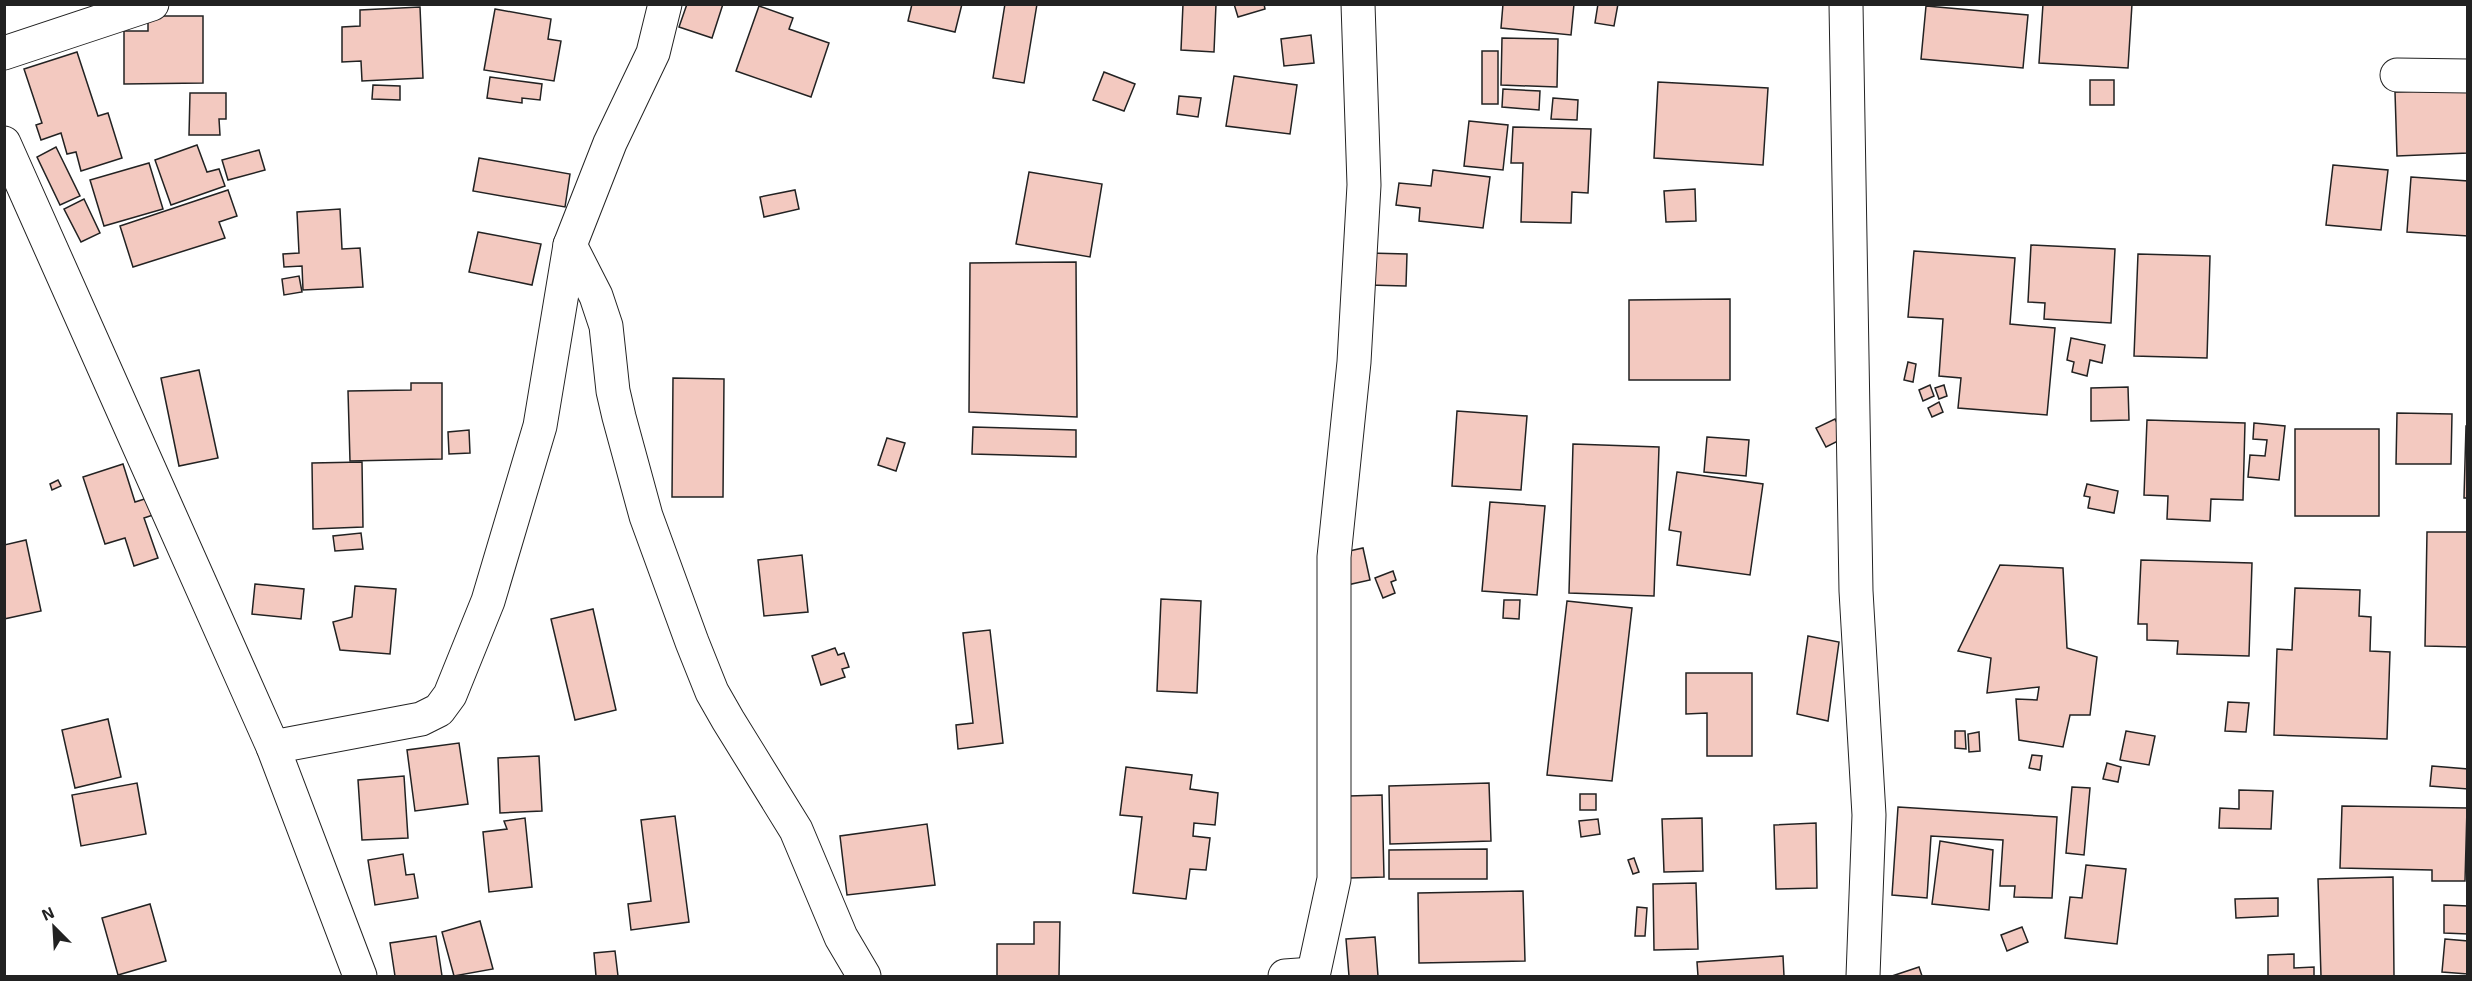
<svg xmlns="http://www.w3.org/2000/svg" width="2472" height="981" font-family="'Exo 2',sans-serif">
	<style>
		.building { fill: #f3c9c0; stroke: #222; stroke-width: 1.5 }
		.lines { fill: none; stroke-linecap: round; stroke-linejoin: round }
		.street-casing { stroke: #222; stroke-width: 35 }
		.street { stroke: #fff; stroke-width: 33 }
	</style>
	<rect width="100%" height="100%" fill="#fff"/>
	<g class="building">
		<path d="M687,4H723L712,38L679,27Z"/>
		<path d="M912,4H962L955,32L908,21Z"/>
		<path d="M1005,4H1037L1024,83L993,78Z"/>
		<path d="M1183,4H1216L1214,52L1181,50Z"/>
		<path d="M1234,4H1264L1265,9L1238,17Z"/>
		<path d="M1503,4H1574L1571,35L1501,28Z"/>
		<path d="M1598,4H1618L1614,26L1595,23Z"/>
		<path d="M2043,4H2132L2128,68L2039,63Z"/>
		<path d="M759,6L793,18L789,29L829,43L811,97L736,71Z"/>
		<path d="M1926,6L2028,15L2023,68L1921,59Z"/>
		<path d="M420,7L423,78L362,81L361,61L342,62V27L360,26V10Z"/>
		<path d="M495,9L551,19L548,39L561,41L554,81L484,70Z"/>
		<path d="M148,16H203V83L124,84V31H148Z"/>
		<path d="M1311,35L1314,63L1284,66L1281,39Z"/>
		<path d="M1502,38L1558,39L1557,87L1501,85Z"/>
		<rect x="1482" y="51" width="16" height="53"/>
		<path d="M77,52L98,116L108,113L122,158L81,171L76,152L67,154L61,133L41,140L36,125L42,123L24,69Z"/>
		<path d="M1104,72L1135,84L1124,111L1093,100Z"/>
		<path d="M1234,76L1297,85L1290,134L1226,126Z"/>
		<path d="M490,77L542,84L540,100L522,98V103L487,98Z"/>
		<rect x="2090" y="80" width="24" height="25"/>
		<path d="M1658,82L1768,88L1763,165L1654,158Z"/>
		<path d="M373,85L400,86V100L372,99Z"/>
		<path d="M1503,89L1540,91L1539,110L1502,107Z"/>
		<path d="M2468,89V153L2397,156L2395,92Z"/>
		<path d="M190,93H226V119H219L220,135H189Z"/>
		<path d="M1179,96L1201,98L1198,117L1177,114Z"/>
		<path d="M1553,98L1578,100L1577,120L1551,119Z"/>
		<path d="M1469,121L1508,125L1503,170L1464,166Z"/>
		<path d="M1513,127L1591,129L1588,193L1572,192L1571,223L1521,222L1523,163H1511Z"/>
		<path d="M197,145L207,172L219,169L225,186L171,205L155,160Z"/>
		<path d="M56,147L80,196L60,205L37,157Z"/>
		<path d="M259,150L265,170L228,180L222,160Z"/>
		<path d="M479,158L570,174L565,207L473,191Z"/>
		<path d="M149,163L163,209L104,226L90,180Z"/>
		<path d="M2333,165L2388,170L2381,230L2326,225Z"/>
		<path d="M1433,170L1490,177L1483,228L1419,221L1420,208L1396,205L1399,183L1431,186Z"/>
		<path d="M1029,172L1102,184L1090,257L1016,244Z"/>
		<path d="M2411,177L2468,181V236L2407,232Z"/>
		<path d="M1695,189L1696,221L1666,222L1664,191Z"/>
		<path d="M228,190L237,216L219,222L225,238L133,267L120,226Z"/>
		<path d="M795,190L799,209L764,217L760,197Z"/>
		<path d="M84,199L100,233L81,242L64,209Z"/>
		<path d="M340,209L342,249L360,248L363,287L303,290L302,266L284,267L283,254L299,253L297,212Z"/>
		<path d="M478,232L541,244L532,285L469,272Z"/>
		<path d="M2031,245L2115,249L2111,323L2044,319L2045,303L2028,302Z"/>
		<path d="M1914,251L2015,258L2010,324L2055,328L2047,415L1958,408L1961,378L1939,376L1943,319L1908,317Z"/>
		<path d="M1368,253L1407,254L1406,286L1368,285Z"/>
		<path d="M2138,254L2210,256L2207,358L2134,356Z"/>
		<path d="M1076,262L1077,417L969,412L970,263Z"/>
		<path d="M299,276L302,292L284,295L282,279Z"/>
		<path d="M1730,299V380H1629V300Z"/>
		<path d="M2071,338L2105,345L2102,363L2090,360L2087,376L2072,372L2074,362L2067,360Z"/>
		<path d="M1908,362L1916,364L1913,382L1904,380Z"/>
		<path d="M199,370L218,458L179,466L161,378Z"/>
		<path d="M673,378L724,379L723,497H672Z"/>
		<path d="M411,383H442V459L350,461L348,391L411,390Z"/>
		<path d="M1930,385L1934,396L1923,401L1919,390Z"/>
		<path d="M1944,385L1947,396L1939,399L1935,388Z"/>
		<path d="M2128,387L2129,420L2091,421V388Z"/>
		<path d="M1939,402L1943,412L1932,417L1928,408Z"/>
		<path d="M1457,411L1527,416L1521,490L1452,486Z"/>
		<path d="M2397,413L2452,414L2451,464H2396Z"/>
		<path d="M1835,419L1844,438L1826,447L1816,428Z"/>
		<path d="M2147,420L2245,423L2243,500L2211,499L2210,521L2167,519L2168,496L2144,495Z"/>
		<path d="M2254,423L2285,426L2279,480L2248,477L2250,455L2265,456L2267,440L2253,439Z"/>
		<path d="M2466,426H2468V498H2464Z"/>
		<path d="M973,427L1076,430V457L972,454Z"/>
		<rect x="2295" y="429" width="84" height="87"/>
		<path d="M469,430L470,453L449,454L448,432Z"/>
		<path d="M1707,437L1749,440L1746,476L1704,472Z"/>
		<path d="M887,438L905,443L896,471L878,465Z"/>
		<path d="M1573,444L1659,447L1654,596L1569,593Z"/>
		<path d="M362,462L363,527L313,529L312,463Z"/>
		<path d="M123,464L135,502L151,497L156,514L144,518L158,558L134,566L125,538L105,544L83,477Z"/>
		<path d="M1677,472L1763,484L1750,575L1677,565L1681,532L1669,530Z"/>
		<path d="M58,480L61,486L52,490L50,484Z"/>
		<path d="M2087,484L2118,491L2114,513L2088,508L2090,497L2084,496Z"/>
		<path d="M1490,502L1545,506L1537,595L1482,591Z"/>
		<path d="M2427,532H2468V647L2425,646Z"/>
		<path d="M361,533L363,549L335,551L333,536Z"/>
		<path d="M26,540L41,611L4,619V545Z"/>
		<path d="M1363,548L1370,580L1347,585L1340,553Z"/>
		<path d="M802,555L808,612L764,616L758,560Z"/>
		<path d="M2141,560L2252,563L2249,656L2177,654L2178,641L2147,640V624H2138Z"/>
		<path d="M2000,565L2063,568L2067,648L2097,657L2090,715H2070L2063,747L2019,740L2016,699L2037,700L2039,687L1987,693L1991,658L1958,651Z"/>
		<path d="M1393,571L1396,580L1391,582L1395,593L1383,598L1375,578Z"/>
		<path d="M255,584L304,589L301,619L252,614Z"/>
		<path d="M355,586L396,589L390,654L340,650L333,622L352,617Z"/>
		<path d="M2295,588L2360,590L2359,616L2371,617L2370,651L2390,652L2387,739L2274,735L2277,649L2292,650Z"/>
		<path d="M1161,599L1201,601L1197,693L1157,691Z"/>
		<path d="M1504,600H1520L1519,619L1503,618Z"/>
		<path d="M1567,601L1632,608L1612,781L1547,775Z"/>
		<path d="M593,609L616,710L575,720L551,619Z"/>
		<path d="M990,630L1003,743L958,749L956,725L973,723L963,633Z"/>
		<path d="M1808,636L1839,642L1828,721L1797,714Z"/>
		<path d="M835,648L838,655L844,653L849,667L842,669L845,677L821,685L812,656Z"/>
		<path d="M1686,673H1752V756H1707V713L1686,714Z"/>
		<path d="M2228,702L2249,703L2246,732L2225,731Z"/>
		<path d="M108,719L121,777L75,788L62,730Z"/>
		<path d="M1955,731H1965L1966,749L1955,748Z"/>
		<path d="M2126,731L2155,736L2149,765L2120,760Z"/>
		<path d="M1979,732L1980,751L1969,752L1968,734Z"/>
		<path d="M459,743L468,804L415,811L407,750Z"/>
		<path d="M2032,755L2042,756L2040,770L2029,768Z"/>
		<path d="M539,756L542,811L500,813L498,758Z"/>
		<path d="M2107,763L2121,767L2118,782L2103,779Z"/>
		<path d="M2432,766L2468,769V789L2430,786Z"/>
		<path d="M1126,767L1192,775L1190,789L1218,793L1215,825L1194,823L1193,836L1210,838L1206,870L1190,869L1186,899L1133,893L1142,817L1120,815Z"/>
		<path d="M404,776L408,838L362,840L358,780Z"/>
		<path d="M137,783L146,834L81,846L72,795Z"/>
		<path d="M1489,783L1491,841L1390,844L1389,786Z"/>
		<path d="M2072,787L2090,788L2084,855L2066,853Z"/>
		<path d="M2239,790L2273,791L2271,829L2219,828L2220,808L2239,809Z"/>
		<rect x="1580" y="794" width="16" height="16"/>
		<path d="M1382,795L1384,877L1350,878L1349,796Z"/>
		<path d="M2342,806L2467,808L2465,881H2432V870L2340,868Z"/>
		<path d="M1898,807L2057,817L2052,898L2014,897L2015,886H2000L2003,840L1931,836L1927,898L1892,895Z"/>
		<path d="M675,816L689,922L631,930L628,904L651,901L641,820Z"/>
		<path d="M525,818L532,887L489,892L483,832L507,829L504,821Z"/>
		<path d="M1702,818L1703,871L1664,872L1662,819Z"/>
		<path d="M1598,819L1600,834L1581,837L1579,821Z"/>
		<path d="M1816,823L1817,888L1776,889L1774,825Z"/>
		<path d="M927,824L935,885L847,895L840,836Z"/>
		<path d="M1940,841L1993,850L1989,910L1932,904Z"/>
		<path d="M1487,849V879H1389V850Z"/>
		<path d="M403,854L406,875L414,874L418,898L375,905L368,860Z"/>
		<path d="M1634,858L1639,872L1633,874L1628,860Z"/>
		<path d="M2086,865L2126,869L2117,944L2065,938L2070,897L2082,898Z"/>
		<path d="M2393,877L2394,976H2321L2318,879Z"/>
		<path d="M1696,883L1698,949L1654,950L1653,884Z"/>
		<path d="M1523,891L1525,961L1419,963L1418,893Z"/>
		<path d="M2278,898V916L2236,918L2235,899Z"/>
		<path d="M150,904L166,961L118,975L102,918Z"/>
		<path d="M2444,905L2468,906V934L2444,933Z"/>
		<path d="M1637,907L1647,908L1645,936H1635Z"/>
		<path d="M480,921L493,969L454,976L442,932Z"/>
		<path d="M1034,922H1060L1059,976H997V944H1034Z"/>
		<path d="M2022,927L2028,942L2007,951L2001,935Z"/>
		<path d="M436,936L442,976H395L390,943Z"/>
		<path d="M1375,937L1378,976H1349L1346,939Z"/>
		<path d="M2445,939L2468,941V974L2442,972Z"/>
		<path d="M615,951L618,976H596L594,953Z"/>
		<path d="M2294,954V968L2314,967V976H2268V955Z"/>
		<path d="M1783,956L1784,976H1698L1697,962Z"/>
		<path d="M1919,967L1922,976H1892Z"/>
	</g>
	<g class="lines">
		<defs>
			<g id="street">
				<path d="M1846,4L1856,591L1869,815L1863,976"/>
				<path d="M4,53L152,4"/>
				<path d="M2397,75L2468,76"/>
				<path d="M4,143L273,747L360,976"/>
				<path d="M570,245L596,296L606,326L613,391L619,417L646,516L692,642L712,692L728,720L796,830L841,937L864,976"/>
				<path d="M273,747L421,719L439,710L450,695L488,601L540,426L570,245L610,143L653,53L665,4"/>
				<path d="M1285,976L1313,974"/>
				<path d="M1313,976L1334,879V557L1354,362L1364,185L1358,4"/>
			</g>
		</defs>
		<use href="#street" class="street-casing"/>
		<use href="#street" class="street"/>
	</g>
	<rect width="2472" height="981" fill="none" stroke="#222222" stroke-width="12"/>
	<g transform="translate(54 927) rotate(336)" stroke="#ffffff" stroke-width="4.5" paint-order="stroke">
	<path d="M0-4.5L10 22L0 15L-10 22Z" fill="#222222"/>
	<text y="-9" font-size="16" font-weight="bold" text-anchor="middle" fill="#222222">N</text>
	</g>
</svg>
